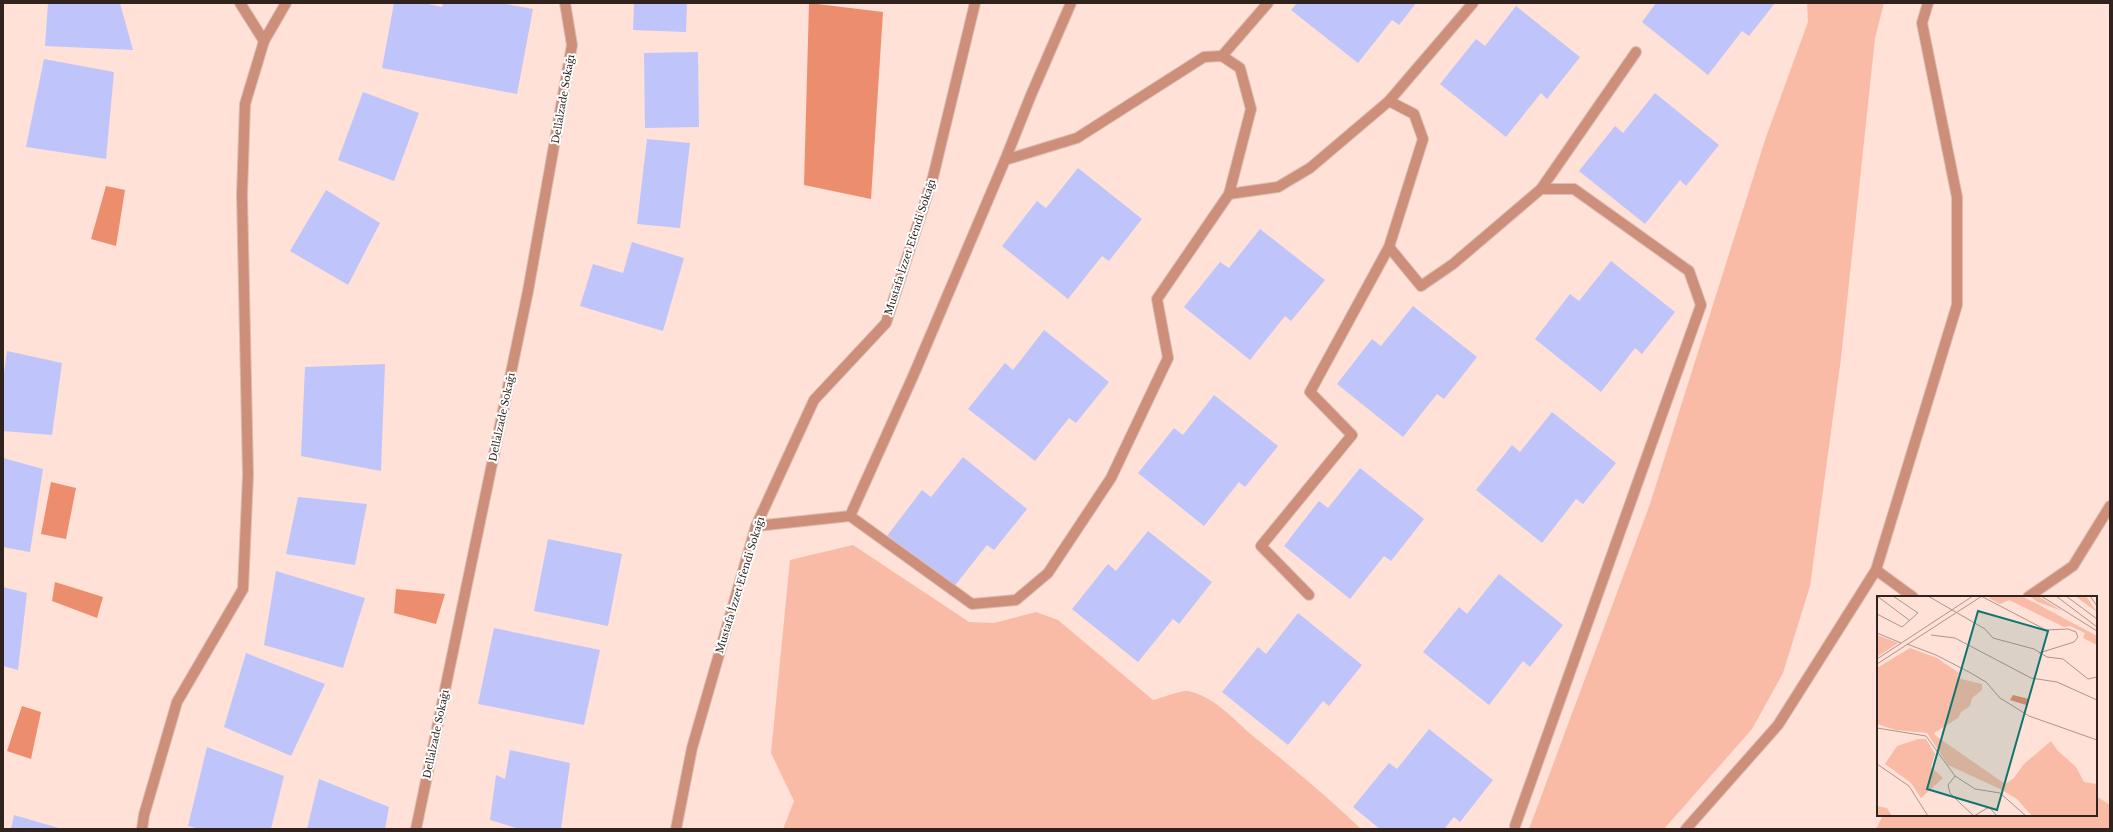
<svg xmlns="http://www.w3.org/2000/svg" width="2113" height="832" font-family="'Libre Baskerville',serif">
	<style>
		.green { fill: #f9bba5 }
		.water { fill: #ec8e6d }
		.building { fill: #bfc5fa }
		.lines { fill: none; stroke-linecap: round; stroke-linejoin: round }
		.minor-casing { stroke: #dabfb6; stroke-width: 12 }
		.minor { stroke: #cd8f79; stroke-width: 10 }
		.labels { text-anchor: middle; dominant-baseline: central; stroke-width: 4; stroke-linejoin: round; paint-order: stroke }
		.street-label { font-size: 10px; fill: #30231e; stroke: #fff }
		.inset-road { fill: none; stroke: #ac958d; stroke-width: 1 }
		.view { fill: #0f766e; fill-opacity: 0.15; stroke: #0f766e; stroke-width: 2 }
		.inset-edge { fill: none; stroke: #30231e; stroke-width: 2 }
	</style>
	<rect width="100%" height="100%" fill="#ffe1d7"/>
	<g class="green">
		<path d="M1807,3H1884L1875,38L1841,358L1810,586L1783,673L1752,729L1664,829H1529L1650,504L1766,137L1808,22Z"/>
		<path d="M853,545L969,622L994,623L1036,612L1058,620L1153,700C1161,698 1181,690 1188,691C1214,696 1234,720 1253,736C1290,766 1327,796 1361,829H783L794,801L771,753L790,560Z"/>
		<path d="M2096,796L2110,805V829H1876L1883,815H2096Z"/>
	</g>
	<g class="water">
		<path d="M809,3L883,12L871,199L804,185Z"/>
		<path d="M106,186L125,190L116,246L91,239Z"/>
		<path d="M51,482L76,488L66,539L41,534Z"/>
		<path d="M55,582L103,597L97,618L52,601Z"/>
		<path d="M396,589L445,594L436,624L394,613Z"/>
		<path d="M22,706L41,712L31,759L7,751Z"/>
	</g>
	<g class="building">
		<path d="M48,3H120L133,50L45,46Z"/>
		<path d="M394,3H423L442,7L443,3H500L533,9L517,94L382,68Z"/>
		<path d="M634,3H687L686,32L633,30Z"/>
		<path d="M1297,3H1416L1399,25L1392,20L1358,63L1291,10Z"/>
		<path d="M1656,3H1775L1749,36L1742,31L1708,75L1642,22Z"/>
		<path d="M1516,6L1580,57L1547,99L1541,93L1506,137L1440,84L1476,39L1485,46Z"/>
		<path d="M698,52L699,127L645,128L644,53Z"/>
		<path d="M44,59L114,72L106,159L26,147Z"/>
		<path d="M363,92L419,113L394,181L338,160Z"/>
		<path d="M1655,93L1719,145L1686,186L1680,180L1645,224L1579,171L1615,126L1623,133Z"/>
		<path d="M647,139L690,143L680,228L637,224Z"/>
		<path d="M1078,168L1142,219L1109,261L1102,256L1068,299L1002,246L1037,201L1046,208Z"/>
		<path d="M326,190L380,223L348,285L290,251Z"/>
		<path d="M1260,229L1325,280L1291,321L1285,316L1250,360L1184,307L1220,262L1229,268Z"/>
		<path d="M632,242L684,258L663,331L580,306L593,264L623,273Z"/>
		<path d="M1611,261L1675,312L1642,354L1635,348L1601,392L1535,339L1570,294L1579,301Z"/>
		<path d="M1413,306L1477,357L1444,399L1437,394L1403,437L1337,384L1372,339L1381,346Z"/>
		<path d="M1044,330L1109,382L1076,423L1069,418L1035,461L968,409L1005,363L1013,370Z"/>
		<path d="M7,351L62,363L52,435L3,431V381Z"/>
		<path d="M385,364L381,471L301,456L305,367Z"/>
		<path d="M1214,395L1278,446L1245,487L1239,482L1204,526L1138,473L1174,428L1183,435Z"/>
		<path d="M1552,412L1616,463L1583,504L1576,499L1542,543L1476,490L1512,445L1520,452Z"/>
		<path d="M963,457L1027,509L994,550L987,545L953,588L887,536L922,490L931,497Z"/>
		<path d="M3,458L43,469L30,552L3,547Z"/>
		<path d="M1360,468L1424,519L1391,561L1384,556L1350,599L1284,546L1319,501L1328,508Z"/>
		<path d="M298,497L367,504L355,565L286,554Z"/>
		<path d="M1148,531L1212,582L1179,624L1173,619L1138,662L1072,609L1108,564L1116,571Z"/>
		<path d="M548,539L622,554L608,626L534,611Z"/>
		<path d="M276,571L365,598L343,668L264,645Z"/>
		<path d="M1499,574L1563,625L1530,667L1523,661L1489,705L1423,652L1459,607L1467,614Z"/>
		<path d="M3,587L27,593L18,670L3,666Z"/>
		<path d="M1298,613L1362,665L1329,706L1323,701L1288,745L1222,692L1258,647L1266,654Z"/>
		<path d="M494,628L600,650L584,725L478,704Z"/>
		<path d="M246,653L325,684L291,756L224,727Z"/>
		<path d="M1429,729L1493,780L1460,822L1454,817L1444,829H1380L1353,807L1389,763L1397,769Z"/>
		<path d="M207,747L284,776L271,829H200L188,826Z"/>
		<path d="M510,750L570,763L561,829H520L490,820L496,775L505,779Z"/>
		<path d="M319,779L389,807L385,829H307Z"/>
		<path d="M14,815L62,829H11Z"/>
	</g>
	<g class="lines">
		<defs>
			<g id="minor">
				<path d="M240,3L264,41"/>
				<path d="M1222,56L1268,3"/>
				<path d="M1389,101L1473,3"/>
				<path d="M1005,160L1031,95L1071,3"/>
				<path d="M1541,189L1636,52"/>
				<path d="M850,516L972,604L1016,600L1048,573L1111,478L1168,358L1157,299L1229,194"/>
				<path d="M756,526L850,516L914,374L1005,160L1077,138L1204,57L1222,56L1240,68L1251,109L1229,194L1278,187L1310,168L1389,101L1414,114L1423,139L1389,247L1421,286L1453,264L1541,189H1574L1689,271L1701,305L1515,826"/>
				<path d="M1876,570L1913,597"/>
				<path d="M1309,595L1261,546L1352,435L1310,392L1389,247"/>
				<path d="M2028,597L2073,566L2110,506"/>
				<path d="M142,829L144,815L177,702L243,589L248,475L242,195L245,104L264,41L286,3"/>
				<path d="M416,829L528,291L572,45L565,3"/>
				<path d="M676,829L692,748L756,526L814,400L886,323L933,177L975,3"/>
				<path d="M1686,829L1778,725L1876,570L1957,305V197L1922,23L1928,3"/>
			</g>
		</defs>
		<use href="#minor" class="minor-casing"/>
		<use href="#minor" class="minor"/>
	</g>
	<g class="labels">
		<g class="street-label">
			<text transform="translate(563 99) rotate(-80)">Dellalzade Sokağı</text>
			<text transform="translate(910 247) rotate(-72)">Mustafa İzzet Efendi Sokağı</text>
			<text transform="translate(502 417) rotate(-78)">Dellalzade Sokağı</text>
			<text transform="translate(740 585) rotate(-73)">Mustafa İzzet Efendi Sokağı</text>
			<text transform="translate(436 734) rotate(-78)">Dellalzade Sokağı</text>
		</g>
	</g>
	<g transform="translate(1877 596)">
		<rect width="220" height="220" fill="#ffe1d7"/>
		<path d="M115,0H145L220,40V49L206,42L208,37L193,30L187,31L132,4L123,8L112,2ZM152,0H161L185,15L161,6ZM198,0H209L220,16ZM0,39L21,47L0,61ZM33,52L60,62L82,77L80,80L84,83L105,88V94L95,102L93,110L84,116L81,122L57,137L59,140L128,188L137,182L147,168L174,145L180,154L199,171L207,186L220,188V220H155L140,203L123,193L71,169L50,137L19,134L0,128V72ZM41,143H49L58,158L54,171L66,182L44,202L34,187L8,168L20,150ZM0,210L10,212L15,220H0Z" fill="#f9bba5"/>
		<path d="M136,99L152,103L149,109L133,104Z" fill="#ec8e6d"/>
		<path class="inset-road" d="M0,0L32,24M51,0L108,33L116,42L157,53L170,61L186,63L211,83L220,81M104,0L169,34L191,33L199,36L201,41L197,46L162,57M164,0L220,35M179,0L220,31M189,0L220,23M213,0L220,10M0,18L25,31L41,17L16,0M0,37L24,47M54,39L78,42L154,82L180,86L220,104M30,48L59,59L92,76L109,86L123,102L152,120L220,144M0,63L96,0M0,68L105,0M0,132L49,140L78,180L98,193L123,197L149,220M0,168L32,190L51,220M78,180L71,189L73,197L84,208L97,220L112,211L120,220"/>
		<path class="view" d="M101,15L171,35L120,214L50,193Z"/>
		<rect width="220" height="220" class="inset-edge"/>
	</g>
	<rect width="2113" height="832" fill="none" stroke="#30231e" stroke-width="8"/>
</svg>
